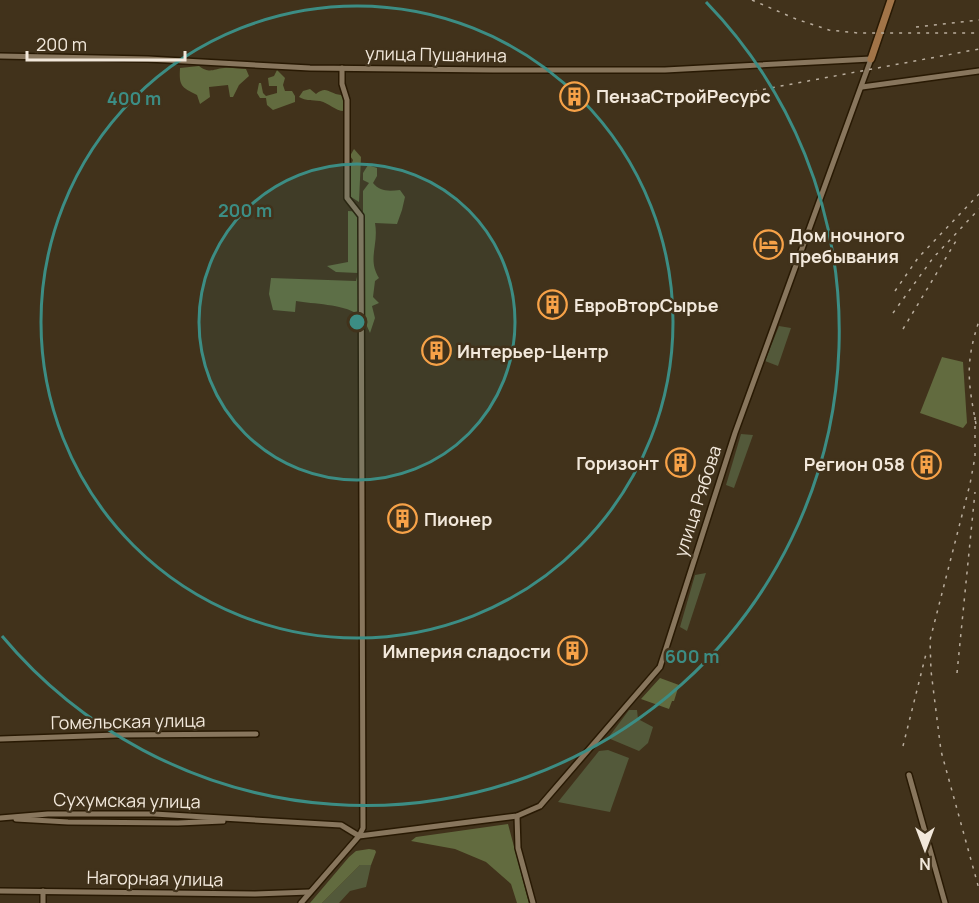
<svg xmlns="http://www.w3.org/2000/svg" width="979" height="903" font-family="Manrope,sans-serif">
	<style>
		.green { fill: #53593a }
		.forest { fill: #626b3f }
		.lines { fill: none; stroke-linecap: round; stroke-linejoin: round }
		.minor-casing { stroke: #281903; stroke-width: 8 }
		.major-casing { stroke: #281903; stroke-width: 10 }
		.minor { stroke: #88765d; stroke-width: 5 }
		.major { stroke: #a17448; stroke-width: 7 }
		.rail { stroke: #b9ad9d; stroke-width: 1.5; stroke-dasharray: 3 6; stroke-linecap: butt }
		.ring { fill: none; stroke: #3c8d84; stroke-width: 3 }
		.labels { text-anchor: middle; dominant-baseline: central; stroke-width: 5; stroke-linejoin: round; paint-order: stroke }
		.street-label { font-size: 18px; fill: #f2e8db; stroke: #41321b }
		.poi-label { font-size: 18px; font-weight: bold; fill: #f2e8db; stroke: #41321b; text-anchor: start }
		.centre { fill: #3c8d84; stroke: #41321b; stroke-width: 3 }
		.ring-label { font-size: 18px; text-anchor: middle; font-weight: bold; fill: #3c8d84; stroke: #41321b; stroke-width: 5; stroke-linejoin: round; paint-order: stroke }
	</style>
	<rect width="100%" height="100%" fill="#41321b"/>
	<g class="green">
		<path d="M779,326L791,328L778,366L765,361Z"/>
		<path d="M741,434L753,435L734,488L726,485Z"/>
		<path d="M706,573L687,631L680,627L695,575Z"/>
		<path d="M629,710H637L638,719L653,727L648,743L639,751L608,738Z"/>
		<path d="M608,750L629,758L610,812L558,802L599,751Z"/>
		<path d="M360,865H371L366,887L350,891L339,903H322Z"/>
	</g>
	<g class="forest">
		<path d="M199,66C210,74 213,69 224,68C231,67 239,69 246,69L249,76L239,85L233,97H230L228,85L209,87L210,97L200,104L197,95C181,87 179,86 180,68Z"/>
		<path d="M277,70L285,78L283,85L285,91H292L295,96V102L273,110L267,105L266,98H260L257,93L259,83H261L263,93L266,96L277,93V86H269L268,78L274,76Z"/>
		<path d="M310,89L316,94C327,85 329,94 341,95L344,99V111C335,111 329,103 320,101C312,100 306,101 299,97L303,91Z"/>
		<path d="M354,149L361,157L359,202L351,197C350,185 348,171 353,160L350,156Z"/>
		<path d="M368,165L377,168V176L373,183C380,192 389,191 400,190L405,197L402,210L397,224L375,223C379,245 367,259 379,278L375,281L373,297L379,303L372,306L375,318L370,333C367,326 364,318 357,314C343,304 313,304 296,301L295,312L273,310L269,294L271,278L356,281L358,273L336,272L327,266L348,262V211L363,212V191L369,183L363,180V173Z"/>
		<path d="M942,357L963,362L967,423L963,428L920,413Z"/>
		<path d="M660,678L679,685L674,701H672L669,709L641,699Z"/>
		<path d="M508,824L529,903H517L511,884L486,862L455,849L411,841L416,837Z"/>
		<path d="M369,849L375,850L376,852L371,865H360L322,903H310L349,857L356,851Z"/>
	</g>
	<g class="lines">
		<defs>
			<g id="minor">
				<path d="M0,56L148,59L310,68L493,70H665L871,59L735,433L660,667L540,806L517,816L359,836L301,903"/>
				<path d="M862,87L979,71"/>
				<path d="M0,739L117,735L256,734"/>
				<path d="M909,775L945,903"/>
				<path d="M517,816L518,848L533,903"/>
				<path d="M0,818L48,814H154L341,825L359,836L363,828L361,216L347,198V100L342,84V68"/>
				<path d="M16,819L68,822L178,823L223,821"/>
				<path d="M0,891L255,894L310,892"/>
				<path d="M43,903V891"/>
			</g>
			<path id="major" d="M871,59L891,0"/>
		</defs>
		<use href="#minor" class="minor-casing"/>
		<use href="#major" class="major-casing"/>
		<use href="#minor" class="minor"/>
		<use href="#major" class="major"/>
		<g class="rail">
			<path d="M752,0L796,19L829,30L858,33H979"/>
			<path d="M916,27L979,20"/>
			<path d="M701,101L979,49"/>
			<path d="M895,291L918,258L979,194"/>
			<path d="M893,313L933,258L979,209"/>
			<path d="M903,329L956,241"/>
			<path d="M975,417V457L970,484L930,640L931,671L941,751L979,889"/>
			<path d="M976,424C968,382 965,363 979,321"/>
			<path d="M957,673L975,492"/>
			<path d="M903,746L926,654"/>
		</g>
	</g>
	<circle cx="357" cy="322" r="158" fill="#3c8d84" fill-opacity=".12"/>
	<g class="ring">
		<circle cx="357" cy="322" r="158"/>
		<circle cx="357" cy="322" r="316"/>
		<path d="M706 2A474 474 0 1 1 2 636"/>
	</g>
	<defs>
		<symbol id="building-ring" viewBox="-11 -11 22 22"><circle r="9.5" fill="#41321b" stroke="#f7a248" stroke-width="1.5"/><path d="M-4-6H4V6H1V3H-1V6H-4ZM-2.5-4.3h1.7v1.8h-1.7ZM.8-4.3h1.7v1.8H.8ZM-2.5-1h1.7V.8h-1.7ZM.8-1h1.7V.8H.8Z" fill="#f7a248"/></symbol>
		<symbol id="hotel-ring" viewBox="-11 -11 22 22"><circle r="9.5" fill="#41321b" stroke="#f7a248" stroke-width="1.5"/><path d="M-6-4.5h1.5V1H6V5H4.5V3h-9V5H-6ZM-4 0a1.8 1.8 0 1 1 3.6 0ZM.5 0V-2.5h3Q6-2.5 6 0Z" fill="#f7a248"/></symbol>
	</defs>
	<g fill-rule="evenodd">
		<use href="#building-ring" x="558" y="80" width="33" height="33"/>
		<use href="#hotel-ring" x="752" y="228" width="33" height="33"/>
		<use href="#building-ring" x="536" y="288" width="33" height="33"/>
		<use href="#building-ring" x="420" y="334" width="33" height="33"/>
		<use href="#building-ring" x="664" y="446" width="33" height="33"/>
		<use href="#building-ring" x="910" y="448" width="33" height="33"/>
		<use href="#building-ring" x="386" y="502" width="33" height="33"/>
		<use href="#building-ring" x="556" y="634" width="33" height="33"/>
	</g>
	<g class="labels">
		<g class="street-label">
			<text transform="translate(436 54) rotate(1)">улица Пушанина</text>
			<text transform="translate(697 501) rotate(-72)">улица Рябова</text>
			<text transform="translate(128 721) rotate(-1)">Гомельская улица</text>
			<text transform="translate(127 800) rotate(1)">Сухумская улица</text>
			<text transform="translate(155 878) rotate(1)">Нагорная улица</text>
		</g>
		<g class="poi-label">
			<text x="596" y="96">ПензаСтройРесурс</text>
			<text x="789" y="235">Дом ночного<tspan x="789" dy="21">пребывания</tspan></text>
			<text x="574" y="305">ЕвроВторСырье</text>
			<text x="457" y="351">Интерьер-Центр</text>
			<text x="659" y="463" text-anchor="end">Горизонт</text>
			<text x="905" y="464" text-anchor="end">Регион 058</text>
			<text x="424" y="519">Пионер</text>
			<text x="551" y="651" text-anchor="end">Империя сладости</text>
		</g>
	</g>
	<circle cx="357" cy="322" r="9" class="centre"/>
	<g class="ring-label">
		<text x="134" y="105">400 m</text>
		<text x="245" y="217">200 m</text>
		<text x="692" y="663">600 m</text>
	</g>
	<g transform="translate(925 849) rotate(180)" stroke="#41321b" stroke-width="4.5" paint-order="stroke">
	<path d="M0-4.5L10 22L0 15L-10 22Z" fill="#f2e8db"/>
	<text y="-9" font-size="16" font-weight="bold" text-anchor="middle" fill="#f2e8db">N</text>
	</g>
	<path d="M27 51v9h158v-9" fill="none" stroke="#f2e8db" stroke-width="3"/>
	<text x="36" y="51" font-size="18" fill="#f2e8db" stroke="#41321b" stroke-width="4.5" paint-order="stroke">200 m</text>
</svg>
